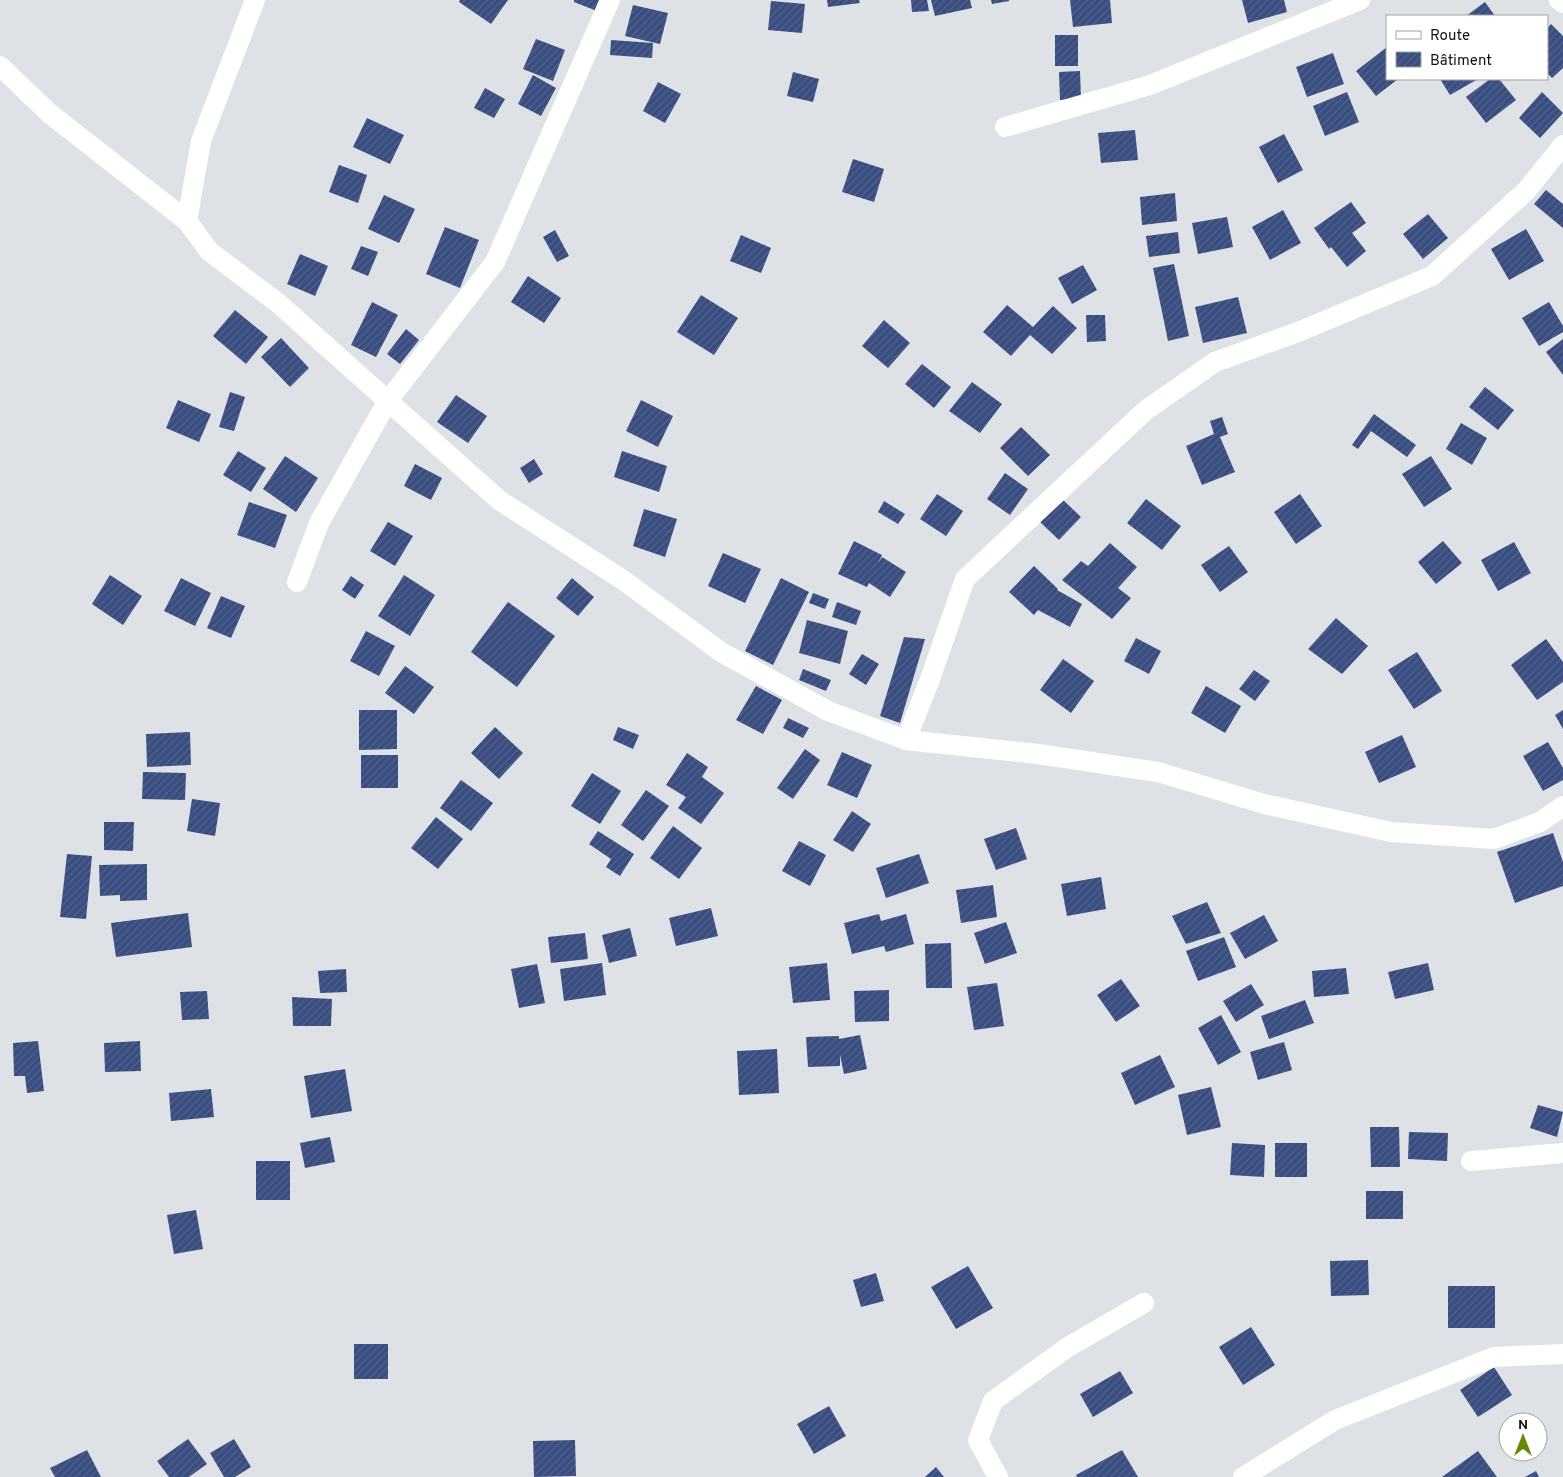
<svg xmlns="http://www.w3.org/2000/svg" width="1563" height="1477" font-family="Overpass,sans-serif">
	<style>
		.building { fill: url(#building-hatch) }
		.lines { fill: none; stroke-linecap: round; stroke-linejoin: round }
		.minor { stroke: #fff; stroke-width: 20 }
	</style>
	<defs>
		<pattern id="building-hatch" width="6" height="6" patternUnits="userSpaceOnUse" patternTransform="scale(1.25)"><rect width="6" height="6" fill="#394d80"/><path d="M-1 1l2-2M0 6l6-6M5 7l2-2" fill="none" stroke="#52628b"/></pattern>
	</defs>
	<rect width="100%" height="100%" fill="#dee1e6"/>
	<g class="building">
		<path d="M460,0H508L491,24L459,2Z"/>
		<path d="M574,0H601L597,11L574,2Z"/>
		<path d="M827,0H859L860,3L828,7Z"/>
		<path d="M911,0H927L929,11L912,12Z"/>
		<path d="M931,0H970L972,8L935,16Z"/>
		<path d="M991,0H1009V1L992,4Z"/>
		<path d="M1070,0H1110L1112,23L1073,27Z"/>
		<path d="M1242,0H1284L1287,12L1248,23Z"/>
		<path d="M771,1L805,4L802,33L768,30Z"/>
		<path d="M1485,2L1495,16H1466Z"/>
		<path d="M633,5L668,13L660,44L625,36Z"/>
		<path d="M1551,24L1563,36V68L1552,78L1547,73V28Z"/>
		<rect x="1055" y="35" width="23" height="31"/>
		<path d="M536,39L565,50L553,81L523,69Z"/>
		<path d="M611,40L653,43L652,58L610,55Z"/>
		<path d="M1387,47V79H1398L1376,96L1356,71Z"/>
		<path d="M1333,53L1344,84L1307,97L1296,67Z"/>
		<path d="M1080,71L1081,99L1060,100L1059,72Z"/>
		<path d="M793,72L819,79L813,102L787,96Z"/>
		<path d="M533,75L556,88L541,116L518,104Z"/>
		<path d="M1440,79H1478L1450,95Z"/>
		<path d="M1490,79H1499L1516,100L1486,123L1466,97Z"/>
		<path d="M658,82L681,94L665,123L643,111Z"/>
		<path d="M485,88L505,99L494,118L474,108Z"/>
		<path d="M1347,92L1359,122L1325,136L1313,106Z"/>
		<path d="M1542,92L1563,113L1540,138L1519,118Z"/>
		<path d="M367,118L404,135L390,164L353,147Z"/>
		<path d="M1135,130L1138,160L1101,163L1098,133Z"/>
		<path d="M1284,134L1303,170L1278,183L1259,147Z"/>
		<path d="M853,159L884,169L874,202L842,192Z"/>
		<path d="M339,165L367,175L358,203L329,192Z"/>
		<path d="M1546,190L1563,204V228L1534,204Z"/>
		<path d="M1175,193L1177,221L1142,225L1140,197Z"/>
		<path d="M384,195L415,209L399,243L368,229Z"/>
		<path d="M1351,202L1366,223L1352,233L1366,251L1347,267L1331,247L1329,249L1314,228Z"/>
		<path d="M1283,210L1301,243L1270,260L1252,227Z"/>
		<path d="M1428,214L1448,238L1423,259L1403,234Z"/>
		<path d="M1227,217L1233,247L1198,254L1192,223Z"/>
		<path d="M445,227L479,240L460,288L426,274Z"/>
		<path d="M1526,229L1544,261L1509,280L1491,249Z"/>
		<path d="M555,230L569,256L557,262L543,237Z"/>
		<path d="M1178,232L1180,253L1149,257L1146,236Z"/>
		<path d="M741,235L771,248L761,273L730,261Z"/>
		<path d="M361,246L378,252L368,276L351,269Z"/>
		<path d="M300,254L328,266L315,296L287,284Z"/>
		<path d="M1174,264L1189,336L1168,341L1153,268Z"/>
		<path d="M1083,265L1097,290L1072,304L1058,278Z"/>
		<path d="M528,276L561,298L544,323L511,302Z"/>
		<path d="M701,295L738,318L714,355L677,332Z"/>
		<path d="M1238,297L1247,333L1203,343L1195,307Z"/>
		<path d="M372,302L398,315L376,357L351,345Z"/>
		<path d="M1549,302L1563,326V332L1539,346L1522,318Z"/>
		<path d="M1007,305L1033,327L1053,306L1077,328L1052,354L1030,335L1011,356L983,332Z"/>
		<path d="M235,310L268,337L246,364L213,336Z"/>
		<path d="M1086,315H1105L1106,341L1087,342Z"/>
		<path d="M884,320L910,343L888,368L862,346Z"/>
		<path d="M406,329L419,340L400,364L387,354Z"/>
		<path d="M281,338L309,368L290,387L261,357Z"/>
		<path d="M1563,339V375L1546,352Z"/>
		<path d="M922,364L951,387L934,408L905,384Z"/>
		<path d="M972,382L1002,404L980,433L949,411Z"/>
		<path d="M1485,387L1514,410L1498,430L1469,407Z"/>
		<path d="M230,392L245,397L234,431L219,427Z"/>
		<path d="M456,395L487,416L468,443L437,422Z"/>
		<path d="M178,400L211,414L199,442L166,428Z"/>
		<path d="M641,400L673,416L658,447L626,431Z"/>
		<path d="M1374,414L1416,445L1407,457L1371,431L1358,449L1352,445Z"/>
		<path d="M1222,417L1228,434L1220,437L1235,472L1202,485L1186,446L1214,434L1210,421Z"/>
		<path d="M1461,423L1487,438L1472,465L1446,449Z"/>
		<path d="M1021,427L1050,455L1028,476L1000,448Z"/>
		<path d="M238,451L266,468L251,492L223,475Z"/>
		<path d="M622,451L667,466L659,492L614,477Z"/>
		<path d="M285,456L318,478L296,512L263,489Z"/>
		<path d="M1431,456L1452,489L1424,507L1402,474Z"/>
		<path d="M534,459L543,474L529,483L520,468Z"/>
		<path d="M415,464L442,478L431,500L404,486Z"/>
		<path d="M1005,473L1028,489L1010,515L987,499Z"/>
		<path d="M937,494L963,511L946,536L920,519Z"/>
		<path d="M1300,494L1322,526L1296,544L1274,512Z"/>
		<path d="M1060,497L1081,517L1059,540L1038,520Z"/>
		<path d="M1146,499L1181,526L1162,550L1127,523Z"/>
		<path d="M884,501L905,514L898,524L878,512Z"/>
		<path d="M249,502L287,515L275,548L237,535Z"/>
		<path d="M644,509L677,519L665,557L633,546Z"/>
		<path d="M388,522L413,536L395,566L370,551Z"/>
		<path d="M854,541L882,555L878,563L882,557L906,572L890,597L869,583L867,587L838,574Z"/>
		<path d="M1443,541L1462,563L1436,584L1418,562Z"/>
		<path d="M1514,542L1531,573L1498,591L1481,560Z"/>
		<path d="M1110,543L1137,567L1118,588L1131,598L1112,619L1062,580L1081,561L1088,566Z"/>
		<path d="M1229,546L1248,572L1220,592L1201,565Z"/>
		<path d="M723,553L761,569L745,603L708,586Z"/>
		<path d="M1034,566L1058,589L1057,590L1082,604L1070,627L1038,610L1034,615L1009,592Z"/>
		<path d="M110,575L142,596L123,625L92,604Z"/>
		<path d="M404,575L435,595L410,636L378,616Z"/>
		<path d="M351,576L364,585L355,599L342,590Z"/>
		<path d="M181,578L211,593L195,626L164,611Z"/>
		<path d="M572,578L594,597L578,616L556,598Z"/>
		<path d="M781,578L809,592L773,665L745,651Z"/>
		<path d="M813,593L829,599L825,609L809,603Z"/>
		<path d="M221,596L245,606L231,638L207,628Z"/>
		<path d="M508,602L555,636L517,687L471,652Z"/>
		<path d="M837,602L861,611L856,625L832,617Z"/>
		<path d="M1336,618L1368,646L1342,674L1308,649Z"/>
		<path d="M807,620L848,631L840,664L799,653Z"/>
		<path d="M366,631L395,646L379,676L350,661Z"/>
		<path d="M904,637L925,639L900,723L880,716Z"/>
		<path d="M1136,638L1161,651L1149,674L1124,661Z"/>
		<path d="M1546,639L1563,662V682L1537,700L1511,665Z"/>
		<path d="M1417,652L1442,691L1414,709L1388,670Z"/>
		<path d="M862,654L879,664L866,685L849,674Z"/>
		<path d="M1063,659L1094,681L1071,713L1040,690Z"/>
		<path d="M405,666L434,687L414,714L385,693Z"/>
		<path d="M803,669L831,680L826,691L799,680Z"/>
		<path d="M1254,670L1270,681L1255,701L1239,689Z"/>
		<path d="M756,686L782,700L763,734L736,720Z"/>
		<path d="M1206,686L1241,706L1225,733L1191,713Z"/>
		<path d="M359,710H397V749L359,750Z"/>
		<path d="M1563,710V729L1555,715Z"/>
		<path d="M788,718L809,728L803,738L783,728Z"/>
		<path d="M495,727L523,753L499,779L471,753Z"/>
		<path d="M618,727L639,735L633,749L613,740Z"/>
		<path d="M190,732L191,765L147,767L146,734Z"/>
		<path d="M1402,735L1416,767L1379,783L1365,752Z"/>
		<path d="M1548,742L1563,768V780L1543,791L1523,756Z"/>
		<path d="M805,749L820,760L793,799L777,788Z"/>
		<path d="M842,752L872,765L857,798L827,785Z"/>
		<path d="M687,753L708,767L702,777L724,793L701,824L678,808L686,797L666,785Z"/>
		<rect x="361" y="755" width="37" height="33"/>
		<path d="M143,772L186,773L185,800L142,799Z"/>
		<path d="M592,773L621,791L600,824L571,806Z"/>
		<path d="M461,780L493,803L471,831L440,808Z"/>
		<path d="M646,790L669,806L643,841L621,825Z"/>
		<path d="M192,799L220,803L215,836L187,831Z"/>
		<path d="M852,811L871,824L853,852L833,840Z"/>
		<path d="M436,817L463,839L438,869L411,848Z"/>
		<path d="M104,822H134L133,851L104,850Z"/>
		<path d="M673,826L702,848L679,879L650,858Z"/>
		<path d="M1016,828L1027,859L996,870L984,839Z"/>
		<path d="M598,831L634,854L620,876L606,867L611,859L589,844Z"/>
		<path d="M1553,833L1563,862V886L1515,903L1497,852Z"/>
		<path d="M799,841L826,855L810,886L782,871Z"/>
		<path d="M67,854L92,856L86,919L60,917Z"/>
		<path d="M919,854L929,883L886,898L876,868Z"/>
		<path d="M147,864V900L120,901V895L100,896L99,865Z"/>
		<path d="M1101,877L1106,909L1067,916L1061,884Z"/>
		<path d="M993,885L997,917L961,923L956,890Z"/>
		<path d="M1207,902L1221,933L1186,944L1172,916Z"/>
		<path d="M711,908L718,936L676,946L669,918Z"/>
		<path d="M188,913L192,947L116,957L111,923Z"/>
		<path d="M879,914L881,921L906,914L914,944L886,952L884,946L852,954L844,923Z"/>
		<path d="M1264,915L1278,941L1245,959L1230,933Z"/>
		<path d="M1006,922L1017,953L985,964L974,933Z"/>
		<path d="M630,928L637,956L609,963L602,935Z"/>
		<path d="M585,933L588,959L551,963L548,937Z"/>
		<path d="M1224,937L1236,967L1198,981L1186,951Z"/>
		<path d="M951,943L952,988H926L925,944Z"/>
		<path d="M602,963L606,995L564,1001L560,969Z"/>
		<path d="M827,963L830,1000L793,1003L789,967Z"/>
		<path d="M1428,963L1434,990L1395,999L1388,972Z"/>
		<path d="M537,964L545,1003L519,1008L511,969Z"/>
		<path d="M1346,968L1349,994L1314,997L1312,971Z"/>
		<path d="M346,969L347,992L320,993L318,971Z"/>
		<path d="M1121,979L1140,1006L1116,1022L1097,995Z"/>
		<path d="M997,983L1004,1026L974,1030L967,987Z"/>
		<path d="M1251,984L1264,1005L1236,1022L1223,1001Z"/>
		<path d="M889,990V1021L855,1022L854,991Z"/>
		<path d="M207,991L209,1019L182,1020L180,992Z"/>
		<path d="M292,997L332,999L331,1026H293Z"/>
		<path d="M1305,1000L1314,1023L1269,1039L1261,1016Z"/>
		<path d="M1221,1015L1241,1052L1218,1065L1198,1028Z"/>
		<path d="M860,1035L867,1069L844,1074L840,1055V1066L808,1067L806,1037L839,1036V1039Z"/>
		<path d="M38,1041L44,1091L27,1093L25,1076H14L13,1043Z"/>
		<path d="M140,1041L141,1071L105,1072L104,1043Z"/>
		<path d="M1284,1042L1292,1070L1258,1080L1250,1052Z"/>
		<path d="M777,1049L779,1093L739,1095L737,1051Z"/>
		<path d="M1160,1055L1175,1087L1135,1105L1121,1073Z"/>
		<path d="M345,1069L352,1111L311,1118L304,1076Z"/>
		<path d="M1211,1087L1221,1127L1187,1135L1178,1095Z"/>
		<path d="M211,1089L214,1117L171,1121L169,1093Z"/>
		<path d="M1538,1105L1563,1112L1557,1137L1530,1128Z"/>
		<path d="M1370,1127H1399L1400,1167H1371Z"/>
		<path d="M1409,1132L1448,1133L1447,1161L1408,1159Z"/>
		<path d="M330,1137L335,1162L305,1168L300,1143Z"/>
		<path d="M1232,1143L1265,1145L1264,1177L1230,1175Z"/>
		<rect x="1275" y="1143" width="32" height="34"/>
		<rect x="256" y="1161" width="34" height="39"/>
		<rect x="1366" y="1191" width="37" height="28"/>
		<path d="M196,1210L203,1249L174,1254L167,1215Z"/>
		<path d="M1368,1260L1369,1295L1331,1296L1330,1261Z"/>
		<path d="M968,1266L993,1308L956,1329L931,1287Z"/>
		<path d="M876,1273L884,1301L861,1307L853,1280Z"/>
		<rect x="1448" y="1286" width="47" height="42"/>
		<path d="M1251,1327L1275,1365L1243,1385L1219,1347Z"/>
		<rect x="354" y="1344" width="34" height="35"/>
		<path d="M1494,1367L1512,1395L1478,1417L1460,1390Z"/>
		<path d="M1120,1371L1133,1393L1093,1417L1080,1394Z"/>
		<path d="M829,1406L846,1436L814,1454L797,1424Z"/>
		<path d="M188,1439L207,1464L189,1477H169L157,1461Z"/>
		<path d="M234,1439L251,1467L235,1477H224L210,1453Z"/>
		<path d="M575,1440L576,1476L534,1477L533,1441Z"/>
		<path d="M87,1450L101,1477H55L50,1468Z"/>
		<path d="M1122,1450L1138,1477H1077L1076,1475Z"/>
		<path d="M1478,1451L1497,1477H1442Z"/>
		<path d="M936,1467L944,1477H925Z"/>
		<path d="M1536,1471L1539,1477H1525Z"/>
	</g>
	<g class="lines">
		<g class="minor">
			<path d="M255,0L201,141L187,221L209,251L278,303L499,500L623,580L721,652L828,711L906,740L1038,754L1158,772L1264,804L1391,832L1494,839L1540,822L1563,806"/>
			<path d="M1559,0L1563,3"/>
			<path d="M0,66L49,113L187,221"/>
			<path d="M1005,127L1150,85L1360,0"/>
			<path d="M297,582L319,523L387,402L495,262L610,0"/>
			<path d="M906,740L929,682L965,579L1146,410L1215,362L1298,332L1432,276L1526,191L1563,145"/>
			<path d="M1471,1161L1563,1153"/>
			<path d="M998,1477L978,1440L993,1401L1068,1347L1144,1303"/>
			<path d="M1243,1477L1335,1420L1494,1357L1563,1354"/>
		</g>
	</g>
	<rect x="1386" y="15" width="162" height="65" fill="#ffffff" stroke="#a0a1a1"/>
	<rect x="1396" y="31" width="25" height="8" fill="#ffffff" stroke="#a0a1a1"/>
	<text x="1430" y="40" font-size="15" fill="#121315">Route</text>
	<rect x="1396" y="52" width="25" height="15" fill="url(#building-hatch)" stroke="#a0a1a1"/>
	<text x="1430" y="65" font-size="15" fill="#121315">Bâtiment</text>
	<g transform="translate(1523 1437)"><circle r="24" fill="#ffffff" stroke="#a0a1a1"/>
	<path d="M0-4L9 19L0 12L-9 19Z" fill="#678804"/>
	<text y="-8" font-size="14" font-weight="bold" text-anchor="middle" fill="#121315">N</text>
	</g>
</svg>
